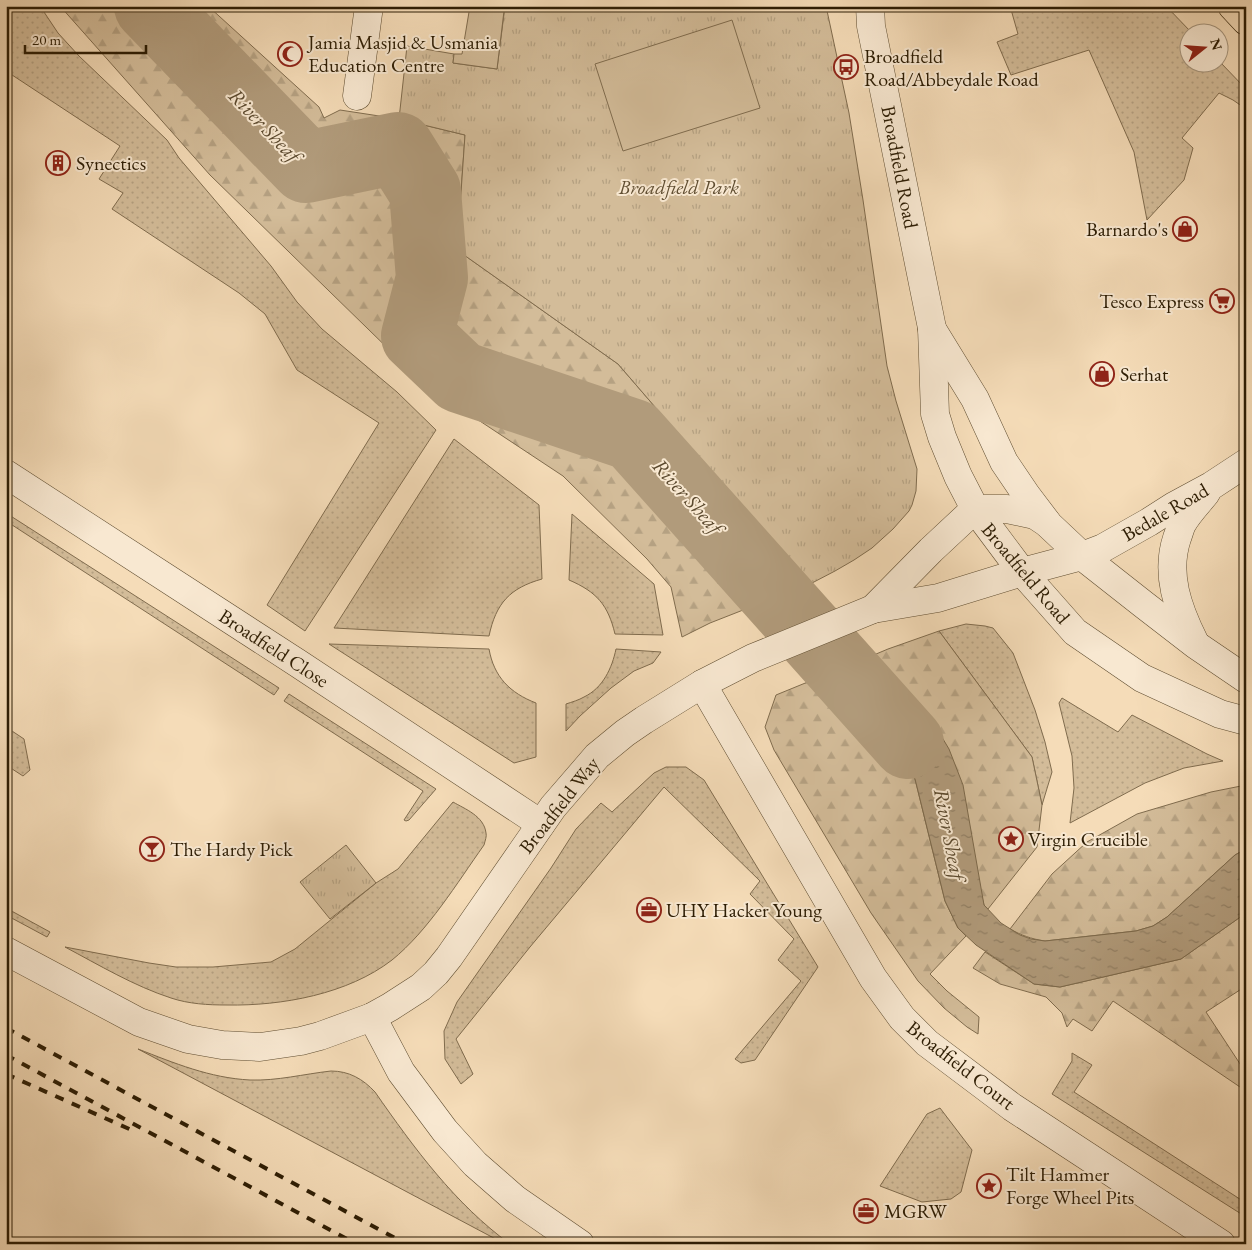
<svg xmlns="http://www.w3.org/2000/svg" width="1252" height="1250" font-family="'EB Garamond',serif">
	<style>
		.grass { fill: url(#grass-dots); stroke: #806c4e }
		.forest { fill: url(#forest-firs); stroke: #806c4e }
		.park { fill: url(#park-tufts); stroke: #806c4e }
		.garden { fill: #d3bc99; stroke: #806c4e }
		.water { fill: url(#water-ripples); stroke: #7c694b }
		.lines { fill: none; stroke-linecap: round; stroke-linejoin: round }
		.river { stroke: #b19b7b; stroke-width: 72 }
		.minor-casing { stroke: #5f4d31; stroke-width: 29 }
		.tertiary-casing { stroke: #5f4d31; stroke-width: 29 }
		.primary-casing { stroke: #2d1d04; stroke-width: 29 }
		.minor { stroke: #f8e8d1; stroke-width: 28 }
		.tertiary { stroke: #f8e8d1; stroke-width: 28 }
		.primary { stroke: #f5dcb8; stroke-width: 28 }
		.rail { stroke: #2d1d04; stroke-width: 4; stroke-dasharray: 9 9; stroke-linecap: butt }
		.labels { text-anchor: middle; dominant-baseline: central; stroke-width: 4; stroke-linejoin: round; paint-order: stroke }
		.poi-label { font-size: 20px; fill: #2d1d04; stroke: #f8e8d1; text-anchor: start }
		.street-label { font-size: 20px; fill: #2d1d04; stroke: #f8e8d1 }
		.park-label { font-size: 20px; font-style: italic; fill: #5f4d31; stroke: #f8e8d1 }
		.water-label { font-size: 21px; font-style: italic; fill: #5b492e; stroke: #f8e8d1 }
	</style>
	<defs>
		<pattern id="grass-dots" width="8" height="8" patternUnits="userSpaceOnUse" patternTransform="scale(1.25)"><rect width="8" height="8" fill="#d3bc99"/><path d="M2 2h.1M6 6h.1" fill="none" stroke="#b5a182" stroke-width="1.8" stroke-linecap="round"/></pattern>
		<pattern id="forest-firs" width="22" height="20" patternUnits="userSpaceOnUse" patternTransform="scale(1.25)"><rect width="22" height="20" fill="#d3bc99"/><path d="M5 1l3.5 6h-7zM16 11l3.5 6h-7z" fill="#b5a182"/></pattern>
		<pattern id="park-tufts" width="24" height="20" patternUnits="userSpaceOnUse" patternTransform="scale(1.25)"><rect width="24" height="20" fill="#d3bc99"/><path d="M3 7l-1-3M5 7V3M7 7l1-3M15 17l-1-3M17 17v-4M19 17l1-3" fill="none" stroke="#b5a182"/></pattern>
		<pattern id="water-ripples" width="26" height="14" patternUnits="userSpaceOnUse" patternTransform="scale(1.25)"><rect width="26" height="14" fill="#b19b7b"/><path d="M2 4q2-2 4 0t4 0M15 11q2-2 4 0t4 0" fill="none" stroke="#907e63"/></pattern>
	</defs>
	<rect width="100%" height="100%" fill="#f5dcb8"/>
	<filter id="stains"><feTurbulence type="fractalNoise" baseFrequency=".004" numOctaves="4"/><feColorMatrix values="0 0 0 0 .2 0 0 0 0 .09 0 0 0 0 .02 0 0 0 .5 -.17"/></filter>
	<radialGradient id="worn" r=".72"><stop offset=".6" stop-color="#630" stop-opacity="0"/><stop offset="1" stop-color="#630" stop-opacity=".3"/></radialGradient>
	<g class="grass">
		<path d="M6,6H40L58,33L79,56L167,140L179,158L271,266L297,302L322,329L397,392L436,430L305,631L267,605L379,423L297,370L265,314L239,293L112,209L123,193L99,179L120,146L6,71Z"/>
		<path d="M1010,6H1166L1191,32H1190V62H1220L1246,89V109L1233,100L1219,93L1182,138L1193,148L1184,180L1147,220L1134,152L1089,50L1011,75L997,42L1018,34Z"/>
		<path d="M454,439L539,505L542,579C510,588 496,603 489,636L334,628Z"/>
		<path d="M6,513L279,688L274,695L6,521Z"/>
		<path d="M572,514L654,584L663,635L615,634C608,605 597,592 569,580Z"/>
		<path d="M966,624L985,626L993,628L1013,653L1035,710L1045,742L1052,772L1042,805L1032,757L939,631Z"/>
		<path d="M329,644L489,649C494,677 510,693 536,703V757L514,763Z"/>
		<path d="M616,649L661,652L653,663L634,671L611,688L580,716L566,731V704C572,702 579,700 584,697C603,688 612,668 616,649Z"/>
		<path d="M289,694L436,789L409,820L406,821L404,820L423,791L284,701Z"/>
		<path d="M1062,698L1118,732L1132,715L1207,754L1223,761L1184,768L1145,783L1070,823L1074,788L1072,756L1059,703Z"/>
		<path d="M6,727L24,739L30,770L23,776L6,765V745L8,742L6,741Z"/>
		<path d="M666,767H686L704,780L818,967L755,1060L741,1063L735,1059L801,981L778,960L794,939L750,894L760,881L664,787L530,947L456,1039L473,1074L461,1084L445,1059L444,1031L457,1002L551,868L576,829L601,803L612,812L654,773Z"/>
		<path d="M453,802C465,809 484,816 486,833C487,836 485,841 484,845C457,883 428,931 392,960C348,994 282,1006 227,1005C208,1005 189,1004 171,998C134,986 99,965 65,947L149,963L176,967H213L271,962L295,949L376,883L398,869Z"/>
		<path d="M6,908L50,932L47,937L6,915Z"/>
		<path d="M138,1049C174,1063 210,1078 250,1080C277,1081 304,1074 331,1071C349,1071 363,1079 375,1092C414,1148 455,1204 510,1244H505Z"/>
		<path d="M1072,1053L1092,1065L1074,1092L1246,1203V1217L1052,1094L1072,1061Z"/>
		<path d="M940,1108L972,1150L961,1192L951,1199L922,1202L880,1186L927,1114Z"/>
	</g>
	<g class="forest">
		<path d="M60,6H208L319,107L324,118L340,110L399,119L465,135L457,250L618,364L731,495L812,583L710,623L682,637L671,587L647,559L563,476L439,394L406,366L210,175Z"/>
		<path d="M939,631L1032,757L1042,805L1037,847L988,909L984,905L940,734L869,657L888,649Z"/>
		<path d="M820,677L908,767L915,779L945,901L958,928L966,936L930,974L947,991L979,1017L978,1034L967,1027L944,1008L918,981L871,913L774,750L765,727L776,695Z"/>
		<path d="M1246,785V849L1235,855L1167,917L1153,926L1136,931L1045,941C1031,939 1021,935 1010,929L1052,874L1087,842L1137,814L1211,792Z"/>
		<path d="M1246,913V986L1206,1012L1246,1073V1083L1240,1087L1113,1001L1092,1031L1073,1019L1067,1027L1062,1013L1046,997L1000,984L973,968L985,952L1034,984L1060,987L1181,959Z"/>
	</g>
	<g class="park">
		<path d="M505,6H826L849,113L863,200L887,366L896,401L917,469L916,491L912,505L909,511L893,529L872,548L854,560L835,571L812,583L731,495L618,364L457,250L465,135L399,119L407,46L454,54L453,63L497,69Z"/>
		<path d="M346,845L376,883L330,919L300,882Z"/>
	</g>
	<g class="garden">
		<path d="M470,6L504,11L497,69L453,63L454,54H462Z"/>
		<path d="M732,20L760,108L623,151L595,64Z"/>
	</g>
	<path class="water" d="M869,657L940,734L949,749L963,785L984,905L1001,923L1020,935L1031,939L1045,941L1136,931L1153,926L1167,917L1235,855L1246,849V913L1181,959L1060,987L1034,984L976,945L958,928L945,901L918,791L915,779L908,768L820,677Z"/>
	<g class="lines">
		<path class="river" d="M150,6L306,167L398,148L425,191L432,278L417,336L460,377L633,435L908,743"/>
		<defs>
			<g id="minor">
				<path d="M357,96L369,6"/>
				<path d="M6,474L299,664L541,824"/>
				<path d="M873,609L931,550L975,509"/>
				<path d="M702,684L873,978L902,1018L927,1043L1012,1107L1221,1244"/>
				<path d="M6,951L139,1022L188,1039L222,1045L260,1047L301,1041L320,1036L372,1017L390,1007L421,987L436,973L449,957L553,807L597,756L625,733L644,720L702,684L753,658L873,609L938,598L1022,572"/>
				<path d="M372,1017L401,1072L445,1131L475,1164L515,1199L580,1244"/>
			</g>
			<g id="tertiary">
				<path d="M870,6L871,26L932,328L935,414L942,437L958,476L975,509L1022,572L1075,632L1142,678L1220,714L1246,721"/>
				<path d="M932,329L975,399L1004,462L1027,496L1049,525L1082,556L1143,604L1196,645L1246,679"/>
				<path d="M975,509H1007L1035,515L1047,523"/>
				<path d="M1022,572L1082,556L1103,548L1149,522L1174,506L1211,486L1246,463"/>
				<path d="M1194,641C1178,609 1165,574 1177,538C1179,533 1180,528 1182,524C1188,513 1198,503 1206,493"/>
			</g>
			<path id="primary" d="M1232,6L1246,21"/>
		</defs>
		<use href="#minor" class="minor-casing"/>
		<use href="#tertiary" class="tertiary-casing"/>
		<use href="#primary" class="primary-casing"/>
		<use href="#minor" class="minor"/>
		<use href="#tertiary" class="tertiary"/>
		<use href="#primary" class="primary"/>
		<g class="rail">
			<path d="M6,1028L406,1244"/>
			<path d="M6,1055L356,1244"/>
			<path d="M6,1074L136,1132"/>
		</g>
	</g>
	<defs>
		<symbol id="mosque-ring" viewBox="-11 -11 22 22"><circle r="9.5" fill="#f8e8d1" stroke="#8f2418" stroke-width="1.5"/><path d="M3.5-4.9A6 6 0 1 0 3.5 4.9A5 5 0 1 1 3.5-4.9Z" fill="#8f2418"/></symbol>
		<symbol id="bus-ring" viewBox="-11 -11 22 22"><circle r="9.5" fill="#f8e8d1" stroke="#8f2418" stroke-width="1.5"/><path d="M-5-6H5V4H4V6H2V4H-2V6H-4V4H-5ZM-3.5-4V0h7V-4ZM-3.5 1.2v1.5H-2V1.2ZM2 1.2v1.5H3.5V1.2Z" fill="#8f2418"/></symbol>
		<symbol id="building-ring" viewBox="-11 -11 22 22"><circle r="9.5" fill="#f8e8d1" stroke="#8f2418" stroke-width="1.5"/><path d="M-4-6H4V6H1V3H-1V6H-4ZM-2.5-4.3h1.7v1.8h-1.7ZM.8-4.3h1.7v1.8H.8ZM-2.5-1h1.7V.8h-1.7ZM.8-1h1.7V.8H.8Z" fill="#8f2418"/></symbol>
		<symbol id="shop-ring" viewBox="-11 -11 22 22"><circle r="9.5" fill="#f8e8d1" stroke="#8f2418" stroke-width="1.5"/><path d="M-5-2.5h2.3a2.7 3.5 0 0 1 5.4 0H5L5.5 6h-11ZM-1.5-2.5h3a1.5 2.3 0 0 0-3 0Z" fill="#8f2418"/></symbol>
		<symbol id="supermarket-ring" viewBox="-11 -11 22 22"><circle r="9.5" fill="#f8e8d1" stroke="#8f2418" stroke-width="1.5"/><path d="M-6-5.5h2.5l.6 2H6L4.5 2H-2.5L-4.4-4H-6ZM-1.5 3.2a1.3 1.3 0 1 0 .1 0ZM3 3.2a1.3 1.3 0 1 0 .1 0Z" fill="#8f2418"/></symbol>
		<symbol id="sight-ring" viewBox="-11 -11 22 22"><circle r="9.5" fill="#f8e8d1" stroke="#8f2418" stroke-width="1.5"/><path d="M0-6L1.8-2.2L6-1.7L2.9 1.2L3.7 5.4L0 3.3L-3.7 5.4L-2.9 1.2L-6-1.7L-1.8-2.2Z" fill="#8f2418"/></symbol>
		<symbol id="bar-ring" viewBox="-11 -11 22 22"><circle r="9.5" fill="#f8e8d1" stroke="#8f2418" stroke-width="1.5"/><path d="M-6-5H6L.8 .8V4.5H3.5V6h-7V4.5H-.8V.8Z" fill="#8f2418"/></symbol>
		<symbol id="office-ring" viewBox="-11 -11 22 22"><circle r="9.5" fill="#f8e8d1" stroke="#8f2418" stroke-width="1.5"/><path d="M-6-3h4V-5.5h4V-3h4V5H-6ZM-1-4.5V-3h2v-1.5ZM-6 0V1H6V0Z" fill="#8f2418"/></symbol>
	</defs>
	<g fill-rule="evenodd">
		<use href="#mosque-ring" x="276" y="40" width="28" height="28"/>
		<use href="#bus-ring" x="832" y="53" width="28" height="28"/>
		<use href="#building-ring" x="44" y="149" width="28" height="28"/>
		<use href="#shop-ring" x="1171" y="215" width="28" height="28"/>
		<use href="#supermarket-ring" x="1208" y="287" width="28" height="28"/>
		<use href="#shop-ring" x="1088" y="360" width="28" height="28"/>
		<use href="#sight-ring" x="997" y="825" width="28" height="28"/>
		<use href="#bar-ring" x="138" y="835" width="28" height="28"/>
		<use href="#office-ring" x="635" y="896" width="28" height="28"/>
		<use href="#sight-ring" x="975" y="1172" width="28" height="28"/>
		<use href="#office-ring" x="852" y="1197" width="28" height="28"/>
	</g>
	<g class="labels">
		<g class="poi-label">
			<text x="308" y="42">Jamia Masjid &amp; Usmania<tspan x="308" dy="23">Education Centre</tspan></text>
			<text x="864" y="56">Broadfield<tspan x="864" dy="23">Road/Abbeydale Road</tspan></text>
			<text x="76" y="163">Synectics</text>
			<text x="1168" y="229" text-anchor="end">Barnardo's</text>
			<text x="1204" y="301" text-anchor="end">Tesco Express</text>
			<text x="1120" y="374">Serhat</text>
			<text x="1028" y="839">Virgin Crucible</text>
			<text x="170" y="849">The Hardy Pick</text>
			<text x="666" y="910">UHY Hacker Young</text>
			<text x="1006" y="1174">Tilt Hammer<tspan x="1006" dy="23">Forge Wheel Pits</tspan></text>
			<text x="884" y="1211">MGRW</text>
		</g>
		<g class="street-label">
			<text transform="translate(900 167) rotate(79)">Broadfield Road</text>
			<text transform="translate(1165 512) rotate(-30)">Bedale Road</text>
			<text transform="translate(1026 573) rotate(50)">Broadfield Road</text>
			<text transform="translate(274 648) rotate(33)">Broadfield Close</text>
			<text transform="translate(559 805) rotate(-52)">Broadfield Way</text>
			<text transform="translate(961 1065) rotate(38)">Broadfield Court</text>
		</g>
		<g class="park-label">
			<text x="679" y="187">Broadfield Park</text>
		</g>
		<g class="water-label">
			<text transform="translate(265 125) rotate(46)">River Sheaf</text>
			<text transform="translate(688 496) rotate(48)">River Sheaf</text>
			<text transform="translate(950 834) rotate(79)">River Sheaf</text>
		</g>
	</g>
	<rect width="1252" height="1250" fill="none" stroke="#f5dcb8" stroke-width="25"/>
	<rect x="8" y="8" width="1237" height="1235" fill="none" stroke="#2d1d04" stroke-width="2.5"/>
	<rect x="12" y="12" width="1227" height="1225" fill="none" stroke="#2d1d04"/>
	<g transform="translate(1204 48) rotate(73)"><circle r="24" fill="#f8e8d1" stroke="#a7977f"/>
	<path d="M0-4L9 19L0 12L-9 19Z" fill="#8f2418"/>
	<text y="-8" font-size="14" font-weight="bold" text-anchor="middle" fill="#2d1d04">N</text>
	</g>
	<path d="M25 45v8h121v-8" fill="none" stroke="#2d1d04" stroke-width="2.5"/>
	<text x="32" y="45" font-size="15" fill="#2d1d04" stroke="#f8e8d1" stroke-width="4" paint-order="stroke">20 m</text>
	<rect width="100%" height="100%" filter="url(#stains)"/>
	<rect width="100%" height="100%" fill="url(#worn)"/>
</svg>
